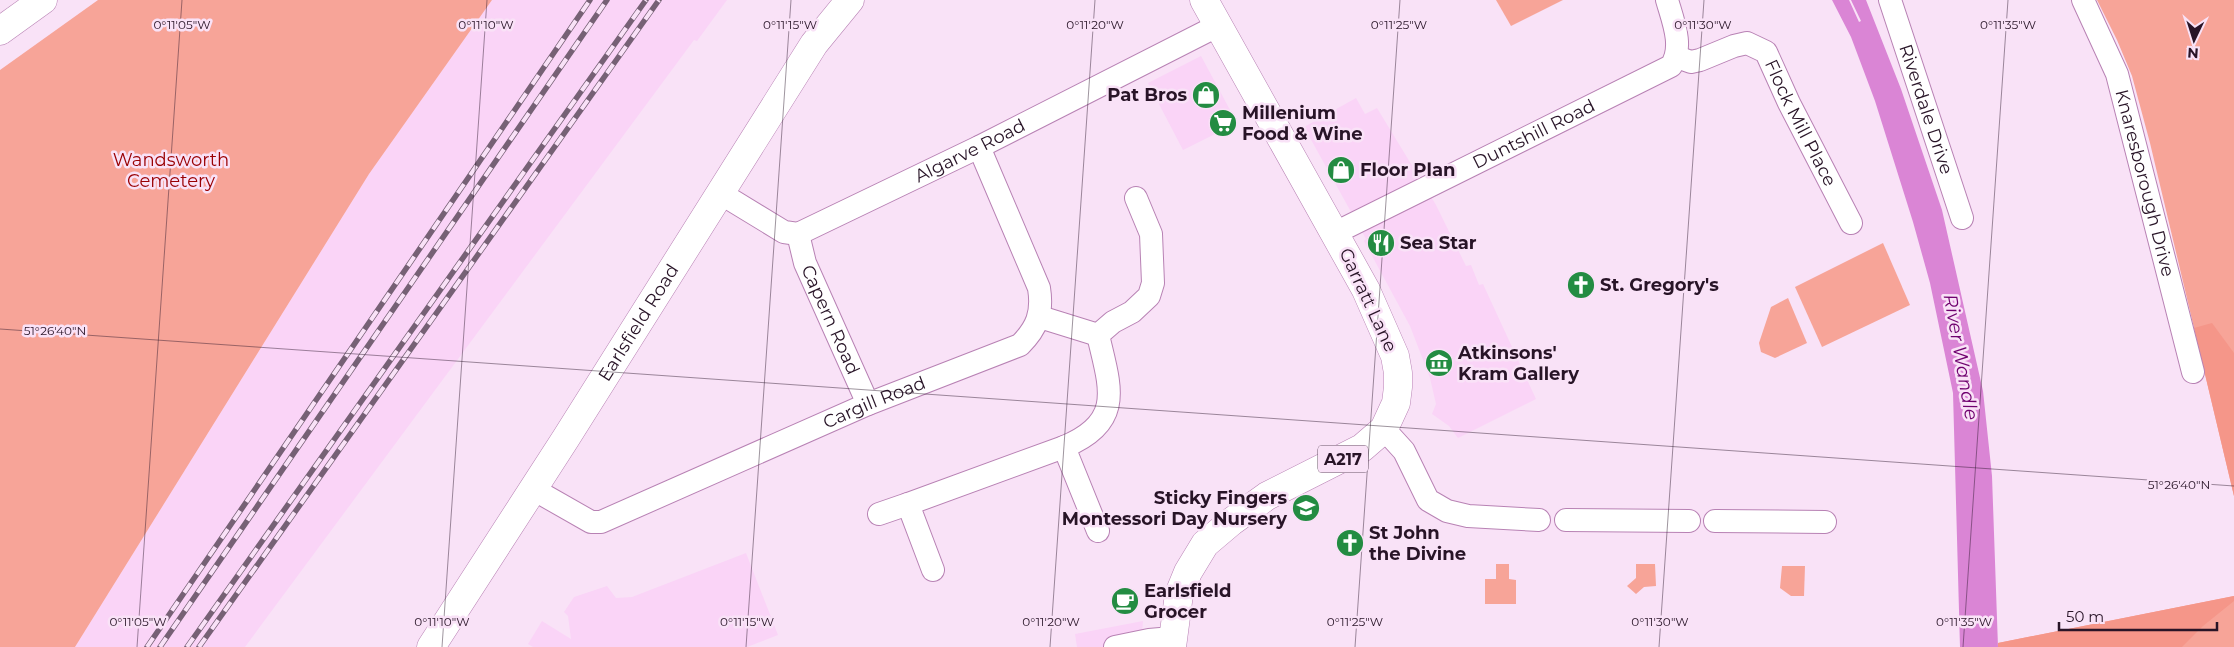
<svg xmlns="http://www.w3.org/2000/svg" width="2234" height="647" font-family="Montserrat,sans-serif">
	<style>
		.built { fill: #fad4f7 }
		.green { fill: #f7a498 }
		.forest { fill: #f59689 }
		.water { fill: #da85d5 }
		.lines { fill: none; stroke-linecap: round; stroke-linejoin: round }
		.minor-casing { stroke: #b882b4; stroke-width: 24 }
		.tertiary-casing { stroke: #b882b4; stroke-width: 29 }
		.secondary-casing { stroke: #b882b4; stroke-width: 29 }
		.primary-casing { stroke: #b882b4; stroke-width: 29 }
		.minor { stroke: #fff; stroke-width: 22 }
		.tertiary { stroke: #fff; stroke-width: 28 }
		.secondary { stroke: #fff; stroke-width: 28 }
		.primary { stroke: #fff; stroke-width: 28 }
		.rail-casing { stroke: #766175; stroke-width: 5.5 }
		.rail { stroke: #f9e2f7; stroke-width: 4; stroke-dasharray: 11; stroke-linecap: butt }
		.ticks { fill: none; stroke: #281427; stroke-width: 1; stroke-opacity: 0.45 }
		.labels { text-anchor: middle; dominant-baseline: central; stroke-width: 5; stroke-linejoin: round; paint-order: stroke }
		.shield { fill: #f9e2f7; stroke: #675265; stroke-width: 1 }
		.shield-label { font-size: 16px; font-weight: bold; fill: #281427 }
		.poi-label { font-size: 18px; font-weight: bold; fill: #281427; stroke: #f9e2f7; text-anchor: start }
		.street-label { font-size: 18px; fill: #281427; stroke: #f9e2f7 }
		.park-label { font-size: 18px; fill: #990003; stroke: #f9e2f7 }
		.water-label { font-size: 19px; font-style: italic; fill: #6f006e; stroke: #f9e2f7 }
		.ticks-label { font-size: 12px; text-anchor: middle; fill: #281427; stroke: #f9e2f7; stroke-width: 5; stroke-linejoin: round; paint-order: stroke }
	</style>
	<rect width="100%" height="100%" fill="#f9e2f7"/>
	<g class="built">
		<path d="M492,0H727L697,41L694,40L245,647H75L369,174Z"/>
		<path d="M1201,56L1237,123L1183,150L1148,83Z"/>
		<path d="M1356,98L1365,114L1377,108L1436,205L1466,266L1471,265L1479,285L1483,284L1536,399L1458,438L1449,426L1432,414L1436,404L1430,378L1410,326L1364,241L1366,239L1304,127Z"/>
		<path d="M746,553L778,635L747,647H533L528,644L542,621L571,639L568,616L564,612L574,597L607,586L616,598L632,597Z"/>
		<path d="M1143,621L1141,647H1077L1075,634Z"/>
	</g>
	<g class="green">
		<path d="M98,0H492L369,174L75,647H0V70Z"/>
		<path d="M1496,0H1563L1511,26Z"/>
		<path d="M2097,0H2234V496L2150,143L2132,76L2117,40Z"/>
		<path d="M1883,243L1910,305L1822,347L1795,287Z"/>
		<path d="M1788,298L1807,343L1775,358L1761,352L1759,343L1771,307Z"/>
		<path d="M1496,564H1509V579L1516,580V604H1485V579H1496Z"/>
		<path d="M1636,564H1655L1656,586L1644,587L1636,594L1627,586L1636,578Z"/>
		<path d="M1782,566H1805L1804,596H1791L1780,588Z"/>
		<path d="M2234,596V647H1998V643Z"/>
	</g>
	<g class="forest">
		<path d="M2212,323L2234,353V496L2194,328Z"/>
		<path d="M2234,596V601L2203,626L2182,647H1998V643Z"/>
	</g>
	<path class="water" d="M1832,0H1849L1859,22L1861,21L1851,0H1866L1901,89L1942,210L1983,391L1992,476L1998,647H1960L1953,393L1930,283L1913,222L1875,101L1851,37Z"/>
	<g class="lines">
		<defs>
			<g id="minor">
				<path id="s1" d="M1890,0L1962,218"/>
				<path id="s2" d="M2083,0L2117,74L2193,372"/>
				<path id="s3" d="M1677,57L1691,62L1700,60L1734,46L1747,43L1766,52L1789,103L1851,223"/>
				<path id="s4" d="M720,193L784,232L798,234L979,147L1219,25"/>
				<path id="s5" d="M1335,233L1671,66C1684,47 1673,21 1667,0"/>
				<path id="s6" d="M798,234L805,263L868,404"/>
				<path d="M1040,317L1098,335"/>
				<path d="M1384,429L1404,451L1428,500L1447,511L1468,516L1539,520"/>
				<path id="s7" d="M533,489L591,522H601L868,404L1020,345C1037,328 1043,313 1039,288L979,147"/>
				<path d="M879,514L908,504"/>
				<path d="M1566,520L1689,521"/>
				<path d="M1715,521L1825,522"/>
				<path d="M1098,531L1064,447C1125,422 1110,387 1098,335L1113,322L1132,312L1149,296L1153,283L1151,234L1136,198"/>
				<path d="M933,570L908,504L1064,447"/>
				<path d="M1115,647L1149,640L1172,638"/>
			</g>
			<path id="tertiary" d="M0,31L43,0"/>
			<g id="secondary">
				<path id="s8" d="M431,647L566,438L814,44L850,0"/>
			</g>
			<path id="primary" d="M1172,647L1179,594L1188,572L1205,544L1231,522L1267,496L1362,448L1384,429L1396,403L1398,387V373L1395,356L1366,290L1204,0"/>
		</defs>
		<use href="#minor" class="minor-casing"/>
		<use href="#tertiary" class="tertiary-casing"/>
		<use href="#secondary" class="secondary-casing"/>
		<use href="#primary" class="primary-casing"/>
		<use href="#minor" class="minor"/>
		<use href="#tertiary" class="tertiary"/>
		<use href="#secondary" class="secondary"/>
		<use href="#primary" class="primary"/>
		<defs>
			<g id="rail">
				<path d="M147,647L590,0"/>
				<path d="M160,647L607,0"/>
				<path d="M187,647L646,0"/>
				<path d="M199,647L659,0"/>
			</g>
		</defs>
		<use href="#rail" class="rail-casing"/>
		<use href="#rail" class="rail"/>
	</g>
	<path class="ticks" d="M0,329L2234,486M137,647L182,0M442,647L487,0M746,647L791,0M1050,647L1095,0M1355,647L1400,0M1659,647L1704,0M1963,647L2008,0"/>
	<defs>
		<symbol id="shop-disc" viewBox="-11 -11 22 22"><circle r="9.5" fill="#238c42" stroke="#f9e2f7"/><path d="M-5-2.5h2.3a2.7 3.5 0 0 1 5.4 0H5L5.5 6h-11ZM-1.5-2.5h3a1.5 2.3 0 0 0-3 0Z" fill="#fff"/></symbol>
		<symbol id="supermarket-disc" viewBox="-11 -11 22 22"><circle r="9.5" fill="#238c42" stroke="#f9e2f7"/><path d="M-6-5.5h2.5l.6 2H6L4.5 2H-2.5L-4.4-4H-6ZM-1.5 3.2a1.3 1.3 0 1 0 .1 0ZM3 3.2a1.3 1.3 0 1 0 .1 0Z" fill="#fff"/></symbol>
		<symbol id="restaurant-disc" viewBox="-11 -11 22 22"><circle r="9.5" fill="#238c42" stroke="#f9e2f7"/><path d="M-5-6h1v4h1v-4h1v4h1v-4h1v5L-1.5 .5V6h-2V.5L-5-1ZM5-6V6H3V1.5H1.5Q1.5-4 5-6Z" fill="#fff"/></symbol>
		<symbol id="church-disc" viewBox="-11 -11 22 22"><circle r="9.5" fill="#238c42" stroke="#f9e2f7"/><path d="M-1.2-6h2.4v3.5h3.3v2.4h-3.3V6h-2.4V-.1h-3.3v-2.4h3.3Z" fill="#fff"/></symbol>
		<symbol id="museum-disc" viewBox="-11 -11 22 22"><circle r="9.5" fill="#238c42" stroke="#f9e2f7"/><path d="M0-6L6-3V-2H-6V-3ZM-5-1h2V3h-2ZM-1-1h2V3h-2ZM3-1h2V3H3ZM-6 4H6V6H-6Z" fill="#fff"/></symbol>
		<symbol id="school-disc" viewBox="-11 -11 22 22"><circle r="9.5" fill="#238c42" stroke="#f9e2f7"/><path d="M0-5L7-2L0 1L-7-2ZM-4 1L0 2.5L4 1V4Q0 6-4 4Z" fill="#fff"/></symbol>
		<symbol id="cafe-disc" viewBox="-11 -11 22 22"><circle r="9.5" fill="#238c42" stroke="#f9e2f7"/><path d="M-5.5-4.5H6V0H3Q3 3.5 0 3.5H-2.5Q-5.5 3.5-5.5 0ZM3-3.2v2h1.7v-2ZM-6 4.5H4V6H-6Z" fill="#fff"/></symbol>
	</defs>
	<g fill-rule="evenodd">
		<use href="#shop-disc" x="1190" y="79" width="32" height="32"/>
		<use href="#supermarket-disc" x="1207" y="107" width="32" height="32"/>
		<use href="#shop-disc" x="1325" y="154" width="32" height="32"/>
		<use href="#restaurant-disc" x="1365" y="227" width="32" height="32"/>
		<use href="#church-disc" x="1565" y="269" width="32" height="32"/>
		<use href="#museum-disc" x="1423" y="347" width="32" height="32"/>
		<use href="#school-disc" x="1290" y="492" width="32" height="32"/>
		<use href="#church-disc" x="1334" y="527" width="32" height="32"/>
		<use href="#cafe-disc" x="1109" y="585" width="32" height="32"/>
	</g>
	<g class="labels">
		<rect class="shield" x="1318" y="445.5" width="50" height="27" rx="4"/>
		<g class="shield-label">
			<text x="1343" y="459">A217</text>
		</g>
		<g class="poi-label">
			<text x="1187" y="95" text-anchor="end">Pat Bros</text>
			<text x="1242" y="113">Millenium<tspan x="1242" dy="21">Food &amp; Wine</tspan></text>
			<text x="1360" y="170">Floor Plan</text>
			<text x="1400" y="243">Sea Star</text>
			<text x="1600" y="285">St. Gregory's</text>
			<text x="1458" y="353">Atkinsons'<tspan x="1458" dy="21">Kram Gallery</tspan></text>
			<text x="1287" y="498" text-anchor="end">Sticky Fingers<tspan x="1287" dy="21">Montessori Day Nursery</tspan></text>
			<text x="1369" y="533">St John<tspan x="1369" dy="21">the Divine</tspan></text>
			<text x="1144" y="591">Earlsfield<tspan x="1144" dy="21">Grocer</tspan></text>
		</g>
		<g class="street-label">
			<text stroke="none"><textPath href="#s1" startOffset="115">Riverdale Drive</textPath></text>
			<text stroke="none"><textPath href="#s3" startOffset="174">Flock Mill Place</textPath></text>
			<text stroke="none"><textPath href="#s5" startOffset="222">Duntshill Road</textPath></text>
			<text stroke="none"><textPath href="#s4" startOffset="280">Algarve Road</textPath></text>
			<text stroke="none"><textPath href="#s2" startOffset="194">Knaresborough Drive</textPath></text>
			<text transform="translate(1368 300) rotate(65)">Garratt Lane</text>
			<text stroke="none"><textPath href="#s6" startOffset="92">Capern Road</textPath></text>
			<text stroke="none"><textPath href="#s8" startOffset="385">Earlsfield Road</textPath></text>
			<text stroke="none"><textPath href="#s7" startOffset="375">Cargill Road</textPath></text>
		</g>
		<g class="park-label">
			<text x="171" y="160">Wandsworth<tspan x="171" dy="21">Cemetery</tspan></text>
		</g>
		<g class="water-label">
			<text transform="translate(1961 357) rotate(80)">River Wandle</text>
		</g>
	</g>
	<g class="ticks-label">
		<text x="182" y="29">0°11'05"W</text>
		<text x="790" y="29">0°11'15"W</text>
		<text x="1095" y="29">0°11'20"W</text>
		<text x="1703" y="29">0°11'30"W</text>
		<text x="486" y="29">0°11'10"W</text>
		<text x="1399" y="29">0°11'25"W</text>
		<text x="2008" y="29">0°11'35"W</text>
		<text x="55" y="335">51°26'40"N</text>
		<text x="2179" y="489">51°26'40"N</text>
		<text x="138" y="626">0°11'05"W</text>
		<text x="442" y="626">0°11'10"W</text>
		<text x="747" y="626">0°11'15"W</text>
		<text x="1051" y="626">0°11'20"W</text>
		<text x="1355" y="626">0°11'25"W</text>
		<text x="1660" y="626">0°11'30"W</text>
		<text x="1964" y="626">0°11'35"W</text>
	</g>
	<g transform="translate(2194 40) rotate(184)" stroke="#f9e2f7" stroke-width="4" paint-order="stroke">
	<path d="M0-4L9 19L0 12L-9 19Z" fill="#281427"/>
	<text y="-8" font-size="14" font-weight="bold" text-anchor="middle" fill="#281427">N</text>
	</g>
	<path d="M2059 622v8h158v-8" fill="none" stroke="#281427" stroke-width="2.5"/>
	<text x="2066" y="622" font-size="15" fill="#281427" stroke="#f9e2f7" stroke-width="4" paint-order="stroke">50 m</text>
</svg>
